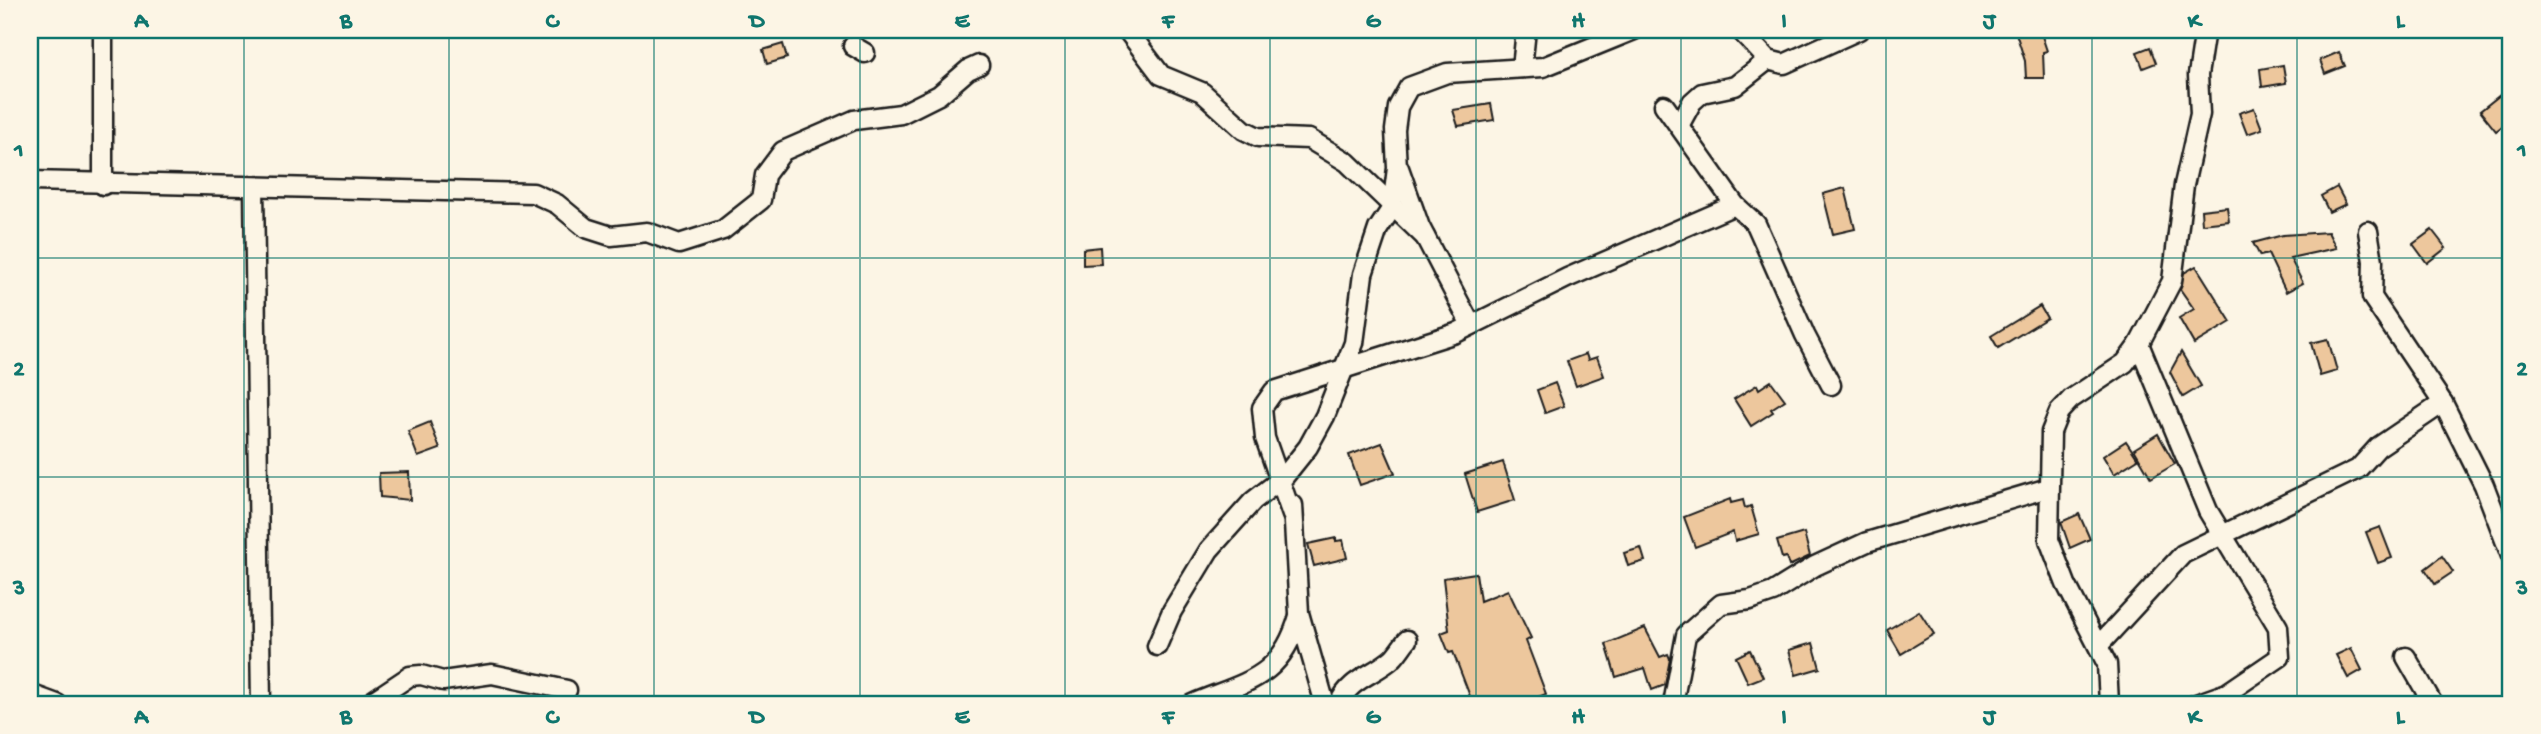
<svg xmlns="http://www.w3.org/2000/svg" width="2541" height="734" font-family="'Gochi Hand',sans-serif">
	<style>
		.building { fill: #edc79d; stroke: #1c1c1c; stroke-width: 2 }
		.lines { fill: none; stroke-linecap: round; stroke-linejoin: round }
		.street-casing { stroke: #1c1c1c; stroke-width: 23 }
		.street { stroke: #fcf5e5; stroke-width: 18 }
		.grid { fill: none; stroke: #0f766e; stroke-width: 2; stroke-opacity: 0.55 }
		.neatline { fill: none; stroke: #0f766e; stroke-width: 2.5 }
		.grid-label { font-size: 23px; text-anchor: middle; font-weight: bold; fill: #0f766e }
	</style>
	<rect width="100%" height="100%" fill="#fcf5e5"/>
	<filter id="ink" filterUnits="userSpaceOnUse"><feTurbulence type="fractalNoise" baseFrequency=".0143" numOctaves="2"/><feDisplacementMap in="SourceGraphic" scale="14" xChannelSelector="R" yChannelSelector="G"/><feConvolveMatrix kernelMatrix="1 2 1 2 8 2 1 2 1" color-interpolation-filters="sRGB"/></filter>
	<g filter="url(#ink)">
		<g class="building">
			<path d="M2015,30H2040L2047,51L2043,52L2044,78H2026L2025,61Z"/>
			<path d="M783,44L787,58L767,64L763,50Z"/>
			<path d="M2150,47L2156,63L2143,68L2137,52Z"/>
			<path d="M2339,52L2345,66L2325,74L2320,60Z"/>
			<path d="M2283,65L2286,83L2262,87L2260,69Z"/>
			<path d="M2500,95L2511,110V119L2496,131L2480,111Z"/>
			<path d="M1491,104L1494,120L1458,126L1453,110Z"/>
			<path d="M2254,108L2262,129L2247,134L2239,113Z"/>
			<path d="M2337,187L2346,204L2329,212L2321,196Z"/>
			<path d="M1845,188L1855,229L1833,234L1823,194Z"/>
			<path d="M2227,207L2229,221L2202,224L2201,210Z"/>
			<path d="M2432,230L2446,248L2427,263L2413,244Z"/>
			<path d="M2328,232L2336,248L2290,258L2303,283L2286,292L2268,254L2260,256L2253,243L2283,235Z"/>
			<path d="M1100,247L1101,264L1083,265V249Z"/>
			<path d="M2196,266L2231,322L2194,344L2179,318L2194,309L2180,289L2184,273Z"/>
			<path d="M2040,306L2047,318L1998,348L1991,336Z"/>
			<path d="M2328,339L2337,371L2320,376L2311,343Z"/>
			<path d="M2181,352L2201,386L2183,397L2170,372Z"/>
			<path d="M1586,354L1588,360L1597,357L1604,376L1576,386L1567,361Z"/>
			<path d="M1771,381L1785,400L1771,409L1773,412L1751,426L1734,399L1757,385L1759,389Z"/>
			<path d="M1555,383L1564,406L1545,413L1537,390Z"/>
			<path d="M430,422L440,449L418,457L408,431Z"/>
			<path d="M2158,434L2175,464L2151,478L2134,449Z"/>
			<path d="M2126,441L2138,459L2114,474L2103,456Z"/>
			<path d="M1382,443L1395,473L1360,485L1349,455Z"/>
			<path d="M1503,462L1515,500L1477,512L1465,474Z"/>
			<path d="M409,472L410,500L380,497L379,473Z"/>
			<path d="M1730,499L1731,503L1743,500L1745,508L1751,506L1759,534L1735,541L1733,532L1695,547L1684,517Z"/>
			<path d="M2079,514L2090,539L2070,548L2061,522Z"/>
			<path d="M2380,527L2392,558L2378,563L2366,532Z"/>
			<path d="M1804,533L1810,556L1789,566L1786,557L1782,558L1777,541Z"/>
			<path d="M1336,538V541L1343,540L1347,558L1314,566L1308,544Z"/>
			<path d="M1641,548L1645,561L1628,566L1624,553Z"/>
			<path d="M2442,556L2453,572L2435,584L2425,569Z"/>
			<path d="M1476,573L1480,601L1508,590L1531,638L1526,641L1546,694L1520,704H1473L1453,652L1449,653L1441,633L1449,630L1443,578Z"/>
			<path d="M1919,611L1934,634L1901,654L1887,630Z"/>
			<path d="M1645,628L1660,657L1668,654L1670,659L1665,685L1652,690L1645,668L1616,677L1606,644Z"/>
			<path d="M1813,643L1820,668L1796,675L1789,650Z"/>
			<path d="M2351,648L2362,670L2348,678L2336,655Z"/>
			<path d="M1750,650L1763,677L1748,683L1736,657Z"/>
		</g>
		<g class="lines">
			<defs>
				<g id="street">
					<path d="M103,30V185"/>
					<path d="M1127,30L1161,75L1202,92L1244,130L1258,137L1309,139L1347,162L1425,237"/>
					<path d="M1740,30L1768,60L1784,64L1859,30"/>
					<path d="M853,46L865,53"/>
					<path d="M1522,68L1526,30"/>
					<path d="M1664,105L1735,205L1756,224L1805,335L1831,385"/>
					<path d="M1680,124L1692,102L1702,93L1735,86L1768,60"/>
					<path d="M1399,168L1420,227L1471,325"/>
					<path d="M30,181L533,193L557,204L586,228L611,236L647,232L679,244L723,230L761,200L765,175L783,151L854,120L901,114L939,95L968,70L979,65"/>
					<path d="M254,187L261,704"/>
					<path d="M2368,231L2373,261L2372,297L2443,403L2484,485L2511,556"/>
					<path d="M2139,344L2208,511L2278,627L2280,657L2227,693L2196,704"/>
					<path d="M1293,505L1299,613L1325,704"/>
					<path d="M1292,515L1265,438L1262,408L1274,391L1456,333L1567,278L1735,205"/>
					<path d="M2099,645L2183,554L2358,469L2378,447L2443,403"/>
					<path d="M1157,646L1172,611L1209,550L1253,501L1284,477L1308,447L1325,416L1354,343L1363,274L1378,229L1392,208L1397,168L1395,130L1398,107L1409,87L1447,73L1543,67L1634,30"/>
					<path d="M2406,657L2433,704"/>
					<path d="M30,694L57,704"/>
					<path d="M368,704L410,676L421,675L443,681L492,674L567,690"/>
					<path d="M1192,704C1247,681 1281,679 1299,616"/>
					<path d="M1339,704C1349,679 1374,675 1393,658C1398,653 1402,646 1407,640"/>
					<path d="M1673,704L1686,635L1721,604L1750,600L1773,592L1815,566L1867,542L2048,488"/>
					<path d="M2109,704L2107,664L2066,584L2049,540L2051,432L2059,412L2071,399L2125,363L2139,344L2172,281L2184,185L2200,114L2198,75L2205,30"/>
				</g>
			</defs>
			<use href="#street" class="street-casing"/>
			<use href="#street" class="street"/>
		</g>
	</g>
	<path class="grid" d="M244,30V704M449,30V704M654,30V704M860,30V704M1065,30V704M1270,30V704M1476,30V704M1681,30V704M1886,30V704M2092,30V704M2297,30V704M30,258H2511M30,477H2511"/>
	<rect width="2541" height="734" fill="none" stroke="#fcf5e5" stroke-width="77"/>
	<rect x="38" y="38" width="2464" height="658" class="neatline"/>
	<g class="grid-label">
		<text x="141" y="27">A</text>
		<text x="346" y="27">B</text>
		<text x="552" y="27">C</text>
		<text x="757" y="27">D</text>
		<text x="962" y="27">E</text>
		<text x="1168" y="27">F</text>
		<text x="1373" y="27">G</text>
		<text x="1578" y="27">H</text>
		<text x="1784" y="27">I</text>
		<text x="1989" y="27">J</text>
		<text x="2194" y="27">K</text>
		<text x="2400" y="27">L</text>
		<text x="19" y="156">1</text>
		<text x="2522" y="156">1</text>
		<text x="19" y="375">2</text>
		<text x="2522" y="375">2</text>
		<text x="19" y="594">3</text>
		<text x="2522" y="594">3</text>
		<text x="141" y="723">A</text>
		<text x="346" y="723">B</text>
		<text x="552" y="723">C</text>
		<text x="757" y="723">D</text>
		<text x="962" y="723">E</text>
		<text x="1168" y="723">F</text>
		<text x="1373" y="723">G</text>
		<text x="1578" y="723">H</text>
		<text x="1784" y="723">I</text>
		<text x="1989" y="723">J</text>
		<text x="2194" y="723">K</text>
		<text x="2400" y="723">L</text>
	</g>
</svg>
